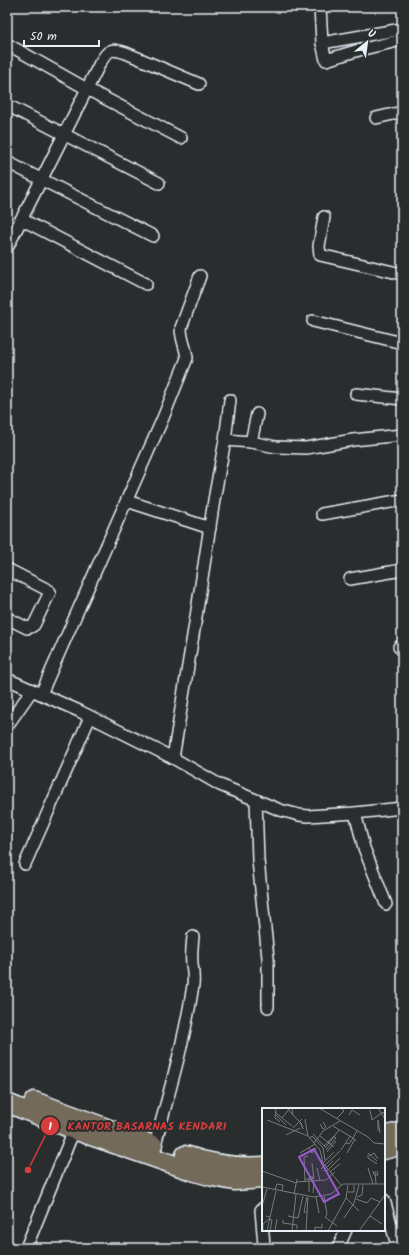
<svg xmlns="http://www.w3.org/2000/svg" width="409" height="1255" font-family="Kalam,sans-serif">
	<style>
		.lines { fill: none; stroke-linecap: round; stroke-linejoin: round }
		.minor-casing { stroke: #e8f1f8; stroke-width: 14 }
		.trunk-casing { stroke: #e8f1f8; stroke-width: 21 }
		.minor { stroke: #2a2d2e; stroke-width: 11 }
		.trunk { stroke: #736b5a; stroke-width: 18 }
		.inset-road { fill: none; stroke: #767b7f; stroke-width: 1 }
		.view { fill: #965dcd; fill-opacity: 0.15; stroke: #965dcd; stroke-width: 2 }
		.inset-edge { fill: none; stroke: #e8f1f8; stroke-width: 2 }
		.leader { fill: none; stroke: #d83c3d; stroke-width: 1.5 }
		.callout-dot { fill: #d83c3d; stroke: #2a2d2e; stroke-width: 1.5 }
		.mark-label { font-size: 12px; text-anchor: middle; font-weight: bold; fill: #fff }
		.callout-label { font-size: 12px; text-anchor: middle; font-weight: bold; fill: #d83c3d; stroke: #2a2d2e; stroke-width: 4; stroke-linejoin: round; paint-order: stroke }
	</style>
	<rect width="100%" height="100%" fill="#2a2d2e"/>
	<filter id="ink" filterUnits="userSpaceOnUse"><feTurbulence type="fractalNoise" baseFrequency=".025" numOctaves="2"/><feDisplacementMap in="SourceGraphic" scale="8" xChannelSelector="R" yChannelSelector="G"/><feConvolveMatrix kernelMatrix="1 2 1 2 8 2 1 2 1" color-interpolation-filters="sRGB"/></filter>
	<g filter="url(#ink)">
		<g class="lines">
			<defs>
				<g id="minor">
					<path d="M320,7L322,43L326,60L359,50L402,40"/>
					<path d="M322,43L402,29"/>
					<path d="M7,44L87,89L181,138"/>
					<path d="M7,105L159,183"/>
					<path d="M376,118L402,112"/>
					<path d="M7,162L153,236"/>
					<path d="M324,217L319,246L320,255L402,274"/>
					<path d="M21,219L146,284"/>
					<path d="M7,248L100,63C109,49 110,48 126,53L199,84"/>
					<path d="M313,321L402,343"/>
					<path d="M356,394L402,399"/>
					<path d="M257,414L251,442L276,447L306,448L353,440L402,435"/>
					<path d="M225,440L230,400"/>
					<path d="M127,501L210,528"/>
					<path d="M322,514L402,500"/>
					<path d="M7,569L48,590L50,592L34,625L31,627L27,628L7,618"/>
					<path d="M350,579L402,570"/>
					<path d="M399,647L402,646"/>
					<path d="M7,679L79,711L173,758L220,785L280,810L299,815L308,816L355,813L402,808"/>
					<path d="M41,694L163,418L187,358C186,348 181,339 181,328L200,276"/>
					<path d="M7,726L32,690"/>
					<path d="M173,758L196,617L214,500L225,440L251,442"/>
					<path d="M256,800L258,860L268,958V1007"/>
					<path d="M355,813L364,848L386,904"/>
					<path d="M25,864L90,717"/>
					<path d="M155,1145C169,1092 185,1040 193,985C194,978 193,971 192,964C191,955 192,946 193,937"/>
					<path d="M384,1200L398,1248"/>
					<path d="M263,1208L261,1210L264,1245L266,1248"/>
					<path d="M26,1248L74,1130"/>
					<path d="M338,1248L346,1230"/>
				</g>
				<g id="trunk">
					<path d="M34,1101L153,1145"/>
					<path d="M7,1103L74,1130L192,1171L213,1177L234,1181L263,1179"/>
					<path d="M384,1136L402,1131"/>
					<path d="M384,1150L402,1145"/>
					<path d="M185,1155C211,1164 235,1168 263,1166"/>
				</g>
			</defs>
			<use href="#minor" class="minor-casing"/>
			<use href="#trunk" class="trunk-casing"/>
			<use href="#minor" class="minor"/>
			<use href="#trunk" class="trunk"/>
		</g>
	</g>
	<g transform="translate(262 1108)">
		<rect width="123" height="123" fill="#2a2d2e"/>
		<path class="inset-road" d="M14,0L13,10L18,14M25,0L31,7L30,1M57,0L106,29L112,35L123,36M116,0L123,11M108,2L110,12L121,4L123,7M13,4L30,18M14,7L24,17M31,7L39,15L41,21L38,14M87,7L90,2L98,7M20,10L28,0M44,11L43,12L46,28M74,11L82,3L79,0M5,12L46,28L58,42L61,55L79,77M123,13V26M58,16L61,21L64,19L61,14M71,18L91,30L95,23M31,20L40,11M116,23V12L118,25M51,26L63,39M24,27L38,20M58,28L72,39M48,30L50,28L61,40L63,52M52,35L61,23L78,13M84,35L87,36L91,30L94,33M62,38L72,28M47,40L49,43V44L50,45L54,40L49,44M63,40L77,22M64,42L74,30L72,29M79,42L88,28M65,44L74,33M38,45L53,36M85,45L93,31M106,45L115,53M106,47V50L115,56M107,48L112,45L116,51M62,54L72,44M50,55L52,71M55,60L58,73M106,60L111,76M59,61L78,43M0,63L34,75M61,63L71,53M111,63L112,67H116L115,63M113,63L114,76M64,64L78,50M68,64L78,56M43,71H51V69H47V84M34,74L64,72L73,64M43,74L42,49L46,48M86,77L84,90L97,103M0,79L52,89L69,86L81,76H123M13,82L15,76L21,77L20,83M86,84H92V77M51,85L52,73M32,86L35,71M62,88L65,106L63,109L75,118M45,89L42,104H45M54,89L57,105M95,89L100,87L101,77M94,91L105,95L109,90L118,94M0,98L5,81M4,108L8,109L14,83M26,108L36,110L41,88M108,108L120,116M82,110L92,95L97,77M7,111L10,112L8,123M21,112V115L35,117V121M1,123V116L7,111M5,123L8,109M13,123L15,111M30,123L34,86M44,123L46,89M53,123V119L60,120V116M66,123L84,90M97,123L123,87"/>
		<path class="view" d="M52,41L77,86L62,94L37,49Z"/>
		<rect width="123" height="123" class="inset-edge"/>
	</g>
	<path class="leader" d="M28 1170L50 1126"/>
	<g class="callout-dot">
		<circle cx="28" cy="1170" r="4"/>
		<circle cx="50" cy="1126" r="10"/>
	</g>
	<g class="mark-label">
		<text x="50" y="1130">1</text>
	</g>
	<g class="callout-label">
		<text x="147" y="1130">KANTOR BASARNAS KENDARI</text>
	</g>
	<rect width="409" height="1255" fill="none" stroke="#2a2d2e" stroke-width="24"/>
	<rect x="12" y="12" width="385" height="1231" fill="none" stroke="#e8f1f8" stroke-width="1.5" filter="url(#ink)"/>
	<g transform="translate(367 42) rotate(29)" stroke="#2a2d2e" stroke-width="3" paint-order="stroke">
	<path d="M0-3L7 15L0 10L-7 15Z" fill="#e8f1f8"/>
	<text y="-6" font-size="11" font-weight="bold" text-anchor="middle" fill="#e8f1f8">U</text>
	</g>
	<path d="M24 40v6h75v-6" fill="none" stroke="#e8f1f8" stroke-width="2"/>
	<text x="30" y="40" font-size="12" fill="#e8f1f8" stroke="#2a2d2e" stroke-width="3" paint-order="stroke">50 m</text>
</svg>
